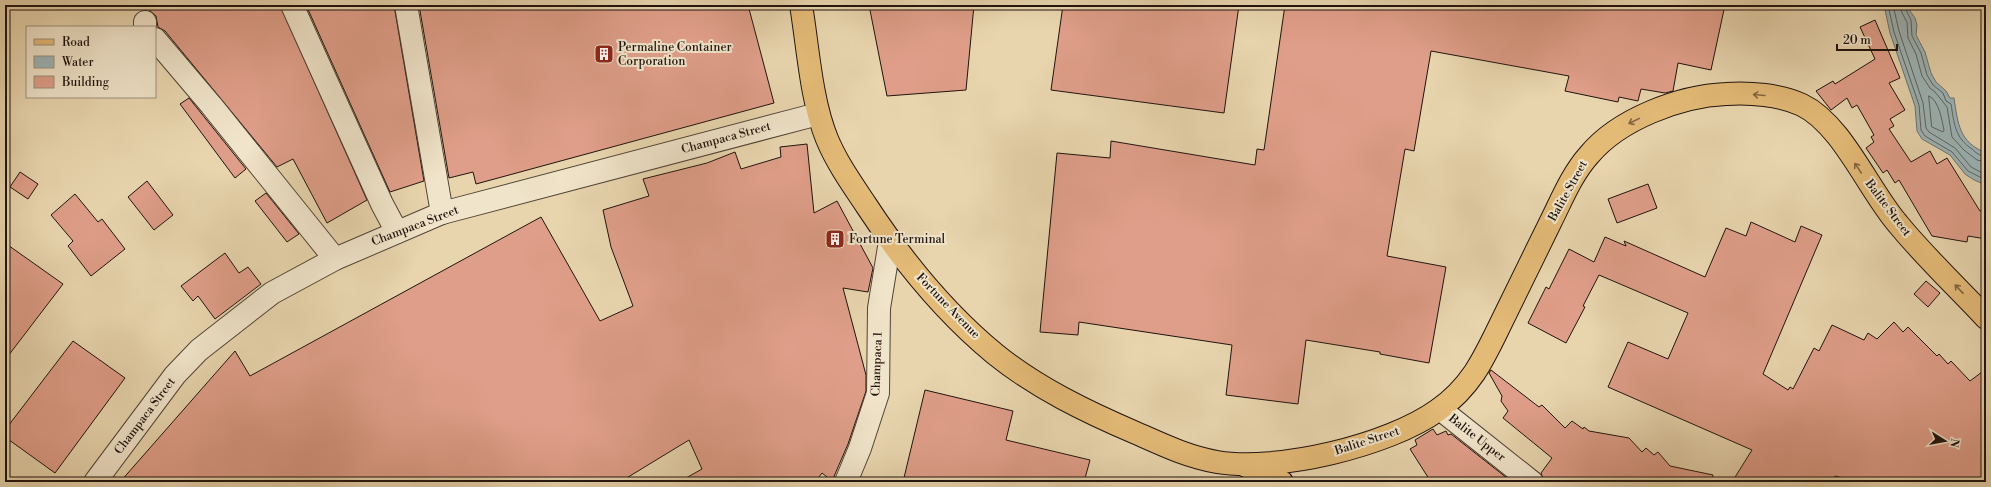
<svg xmlns="http://www.w3.org/2000/svg" width="1991" height="487" font-family="'Libre Bodoni',serif">
	<style>
		.water { fill: #9db5b7; stroke: #6b7473 }
		.lines { fill: none; stroke-linecap: round; stroke-linejoin: round }
		.shore { stroke: #5e6462; stroke-width: 1 }
		.building { fill: #df9e89; stroke: #1f130e }
		.minor-casing { stroke: #514436; stroke-width: 24 }
		.major-casing { stroke: #1f130e; stroke-width: 24 }
		.minor { stroke: #f0e4ca; stroke-width: 22 }
		.major { stroke: #e4ba77; stroke-width: 22 }
		.oneway { stroke: #826642 }
		.labels { text-anchor: middle; dominant-baseline: central; stroke-width: 4; stroke-linejoin: round; paint-order: stroke }
		.poi-label { font-size: 12px; fill: #1f130e; stroke: #f0e4ca; text-anchor: start }
		.street-label { font-size: 12px; fill: #1f130e; stroke: #f0e4ca }
	</style>
	<rect width="100%" height="100%" fill="#e8d5ae"/>
	<filter id="stains"><feTurbulence type="fractalNoise" baseFrequency=".005" numOctaves="4"/><feColorMatrix values="0 0 0 0 .2 0 0 0 0 .09 0 0 0 0 .02 0 0 0 .5 -.17"/></filter>
	<radialGradient id="worn" r=".72"><stop offset=".6" stop-color="#630" stop-opacity="0"/><stop offset="1" stop-color="#630" stop-opacity=".3"/></radialGradient>
	<path class="water" d="M1884,5H1910V11L1915,18L1917,25L1916,35L1925,52L1931,73L1936,82L1946,91L1950,98H1954C1958,124 1959,142 1986,153V185L1974,180L1965,174L1950,155L1922,139L1917,131L1915,106L1890,33Z"/>
	<g class="lines">
		<g class="shore">
			<path d="M1888,5L1894,32L1919,105L1921,130L1925,136L1952,152L1968,171L1986,180"/>
			<path d="M1893,5L1899,31L1923,103L1926,128L1929,132L1955,148L1971,167L1986,175"/>
			<path d="M1900,5L1902,13L1907,22L1908,38L1916,54L1922,76L1930,88L1935,92L1947,107L1952,137L1964,150L1977,160L1986,162"/>
			<path d="M1905,5L1907,12L1911,20L1912,36L1921,53L1927,75L1933,85L1943,93L1946,101L1951,104C1954,123 1955,138 1972,149C1976,153 1980,156 1986,157"/>
			<path d="M1929,96C1939,100 1942,121 1944,130L1943,132L1932,127Z"/>
		</g>
	</g>
	<g class="building">
		<path d="M149,5H280L367,200L327,223L293,159L277,167L165,31L158,27L156,16L150,11Z"/>
		<path d="M306,5H394L424,181L390,192Z"/>
		<path d="M419,5H748L774,103L476,184L473,172L449,178Z"/>
		<path d="M869,5H974L966,90L887,96Z"/>
		<path d="M1063,5H1239L1224,113L1051,90Z"/>
		<path d="M1285,5H1725L1711,70L1678,63L1673,91L1665,93L1641,89L1638,101L1619,97L1618,102L1565,91L1569,76L1431,51L1414,151L1405,149L1387,256L1446,267L1429,363L1380,354V352L1306,340L1298,404L1226,395L1232,345L1079,322L1078,335L1040,332L1057,153L1110,158L1111,141L1255,165L1257,149L1264,150Z"/>
		<path d="M1875,20L1900,78L1889,83L1905,110L1890,119L1894,126L1889,129L1911,162L1930,151L1937,164L1947,158L1980,211L1986,212V239L1968,236L1967,242L1932,236L1899,180L1895,183L1887,170L1883,173L1866,148L1874,142L1871,137L1874,135L1857,105L1852,108L1847,98L1831,110L1816,91L1833,81L1835,84L1875,59L1860,27Z"/>
		<path d="M189,98L246,169L235,178L180,104Z"/>
		<path d="M807,144L814,213L837,201L873,268L868,292L843,288L866,375V391L848,444L832,481L822,473L815,482H679L702,469L689,440L620,482H120L235,351L250,376L541,217L600,321L633,306L611,247L603,210L649,196L643,179L707,163L735,152L741,169L781,157L780,147Z"/>
		<path d="M20,172L38,184L28,199L10,187Z"/>
		<path d="M147,181L173,215L154,230L128,197Z"/>
		<path d="M1648,184L1657,208L1617,223L1608,199Z"/>
		<path d="M266,193L299,234L287,242L255,201Z"/>
		<path d="M75,194L98,222L102,219L125,249L91,276L68,246L73,241L51,215Z"/>
		<path d="M1751,222L1795,242L1801,226L1822,235L1763,374L1788,390L1790,387L1793,389L1814,348L1819,351L1832,325L1864,340L1868,333L1877,339L1894,322L1903,332L1908,327L1937,356L1939,354L1948,364L1951,361L1970,381L1986,369V482H1859L1835,476L1832,482H1732L1752,450L1608,387L1628,342L1668,359L1688,313L1599,275L1583,306L1585,307L1566,343L1528,323L1546,287L1549,289L1569,249L1594,262L1605,237L1626,246L1624,241L1705,277L1726,228L1746,236Z"/>
		<path d="M5,243L63,284L5,360Z"/>
		<path d="M225,253L239,273L248,267L261,284L215,319L198,296L193,301L181,286Z"/>
		<path d="M1926,281L1940,293L1928,307L1914,294Z"/>
		<path d="M73,341L125,378L55,473L5,437V430Z"/>
		<path d="M1491,370L1539,407L1542,405L1565,428L1572,421L1583,429L1584,427L1589,431L1629,438L1642,452L1646,448L1654,455L1658,452L1670,466L1713,475L1712,482H1544L1541,473L1552,458L1503,418L1508,411L1501,401L1502,396L1489,373Z"/>
		<path d="M925,390L1013,411L1006,440L1090,460L1084,482H903Z"/>
		<path d="M1433,429L1437,435L1446,431L1448,435L1451,434L1512,482H1431L1410,449L1417,445L1415,440Z"/>
	</g>
	<g class="lines">
		<defs>
			<g id="minor">
				<path d="M292,5L382,204L397,232"/>
				<path d="M406,5L442,213"/>
				<path d="M145,27V22"/>
				<path d="M155,39L211,105L335,259"/>
				<path d="M1440,409L1532,482"/>
				<path d="M95,482L175,375L199,350L272,293L335,259L442,213L818,114"/>
				<path d="M846,482L860,448L878,393L879,308L890,241"/>
			</g>
			<g id="major">
				<path d="M801,5C808,47 811,100 827,139C837,163 852,184 866,205C902,260 944,312 995,354C1037,388 1087,412 1136,433C1163,445 1188,457 1217,462C1277,472 1388,446 1438,410C1472,386 1484,358 1502,321C1518,288 1534,255 1551,221C1562,199 1572,174 1589,155C1619,119 1680,96 1726,94C1749,92 1781,95 1802,105C1842,124 1869,191 1898,224C1925,257 1957,287 1986,318"/>
				<path d="M1246,466L1282,482"/>
			</g>
		</defs>
		<use href="#minor" class="minor-casing"/>
		<use href="#major" class="major-casing"/>
		<use href="#minor" class="minor"/>
		<use href="#major" class="major"/>
	</g>
	<defs><path id="oneway-shaft" d="M-6 0H5M1.5-3L5.5 0L1.5 3" fill="none" stroke-width="1.6" stroke-linecap="round" stroke-linejoin="round"/></defs>
	<g class="oneway">
		<use href="#oneway-shaft" transform="translate(1759 95) rotate(-175)"/>
		<use href="#oneway-shaft" transform="translate(1634 121) rotate(154)"/>
		<use href="#oneway-shaft" transform="translate(1858 168) rotate(-124)"/>
		<use href="#oneway-shaft" transform="translate(1959 289) rotate(-133)"/>
	</g>
	<defs>
		<symbol id="building-square" viewBox="-11 -11 22 22"><rect x="-9" y="-9" width="18" height="18" rx="4" fill="#8f2418" stroke="#f0e4ca"/><path d="M-4-6H4V6H1V3H-1V6H-4ZM-2.5-4.3h1.7v1.8h-1.7ZM.8-4.3h1.7v1.8H.8ZM-2.5-1h1.7V.8h-1.7ZM.8-1h1.7V.8H.8Z" fill="#fff"/></symbol>
	</defs>
	<g fill-rule="evenodd">
		<use href="#building-square" x="593" y="43" width="22" height="22"/>
		<use href="#building-square" x="824" y="228" width="22" height="22"/>
	</g>
	<g class="labels">
		<g class="poi-label">
			<text x="618" y="47">Permaline Container<tspan x="618" dy="14">Corporation</tspan></text>
			<text x="849" y="239">Fortune Terminal</text>
		</g>
		<g class="street-label">
			<text transform="translate(726 138) rotate(-15)">Champaca Street</text>
			<text transform="translate(1568 191) rotate(-61)">Balite Street</text>
			<text transform="translate(1888 208) rotate(53)">Balite Street</text>
			<text transform="translate(415 226) rotate(-21)">Champaca Street</text>
			<text transform="translate(948 306) rotate(46)">Fortune Avenue</text>
			<text transform="translate(877 364) rotate(-88)">Champaca 1</text>
			<text transform="translate(145 416) rotate(-53)">Champaca Street</text>
			<text transform="translate(1477 438) rotate(38)">Balite Upper</text>
			<text transform="translate(1367 441) rotate(-18)">Balite Street</text>
		</g>
	</g>
	<rect width="1991" height="487" fill="none" stroke="#e8d5ae" stroke-width="20"/>
	<rect x="6" y="6" width="1979" height="475" fill="none" stroke="#1f130e" stroke-width="2"/>
	<rect x="10" y="10" width="1971" height="467" fill="none" stroke="#1f130e"/>
	<rect x="26" y="26" width="130" height="72" fill="#f0e4ca" stroke="#9c907f"/>
	<rect x="34" y="39" width="20" height="6" fill="#e4ba77" stroke="#9c907f"/>
	<text x="62" y="46" font-size="12" fill="#1f130e">Road</text>
	<rect x="34" y="56" width="20" height="12" fill="#9db5b7" stroke="#9c907f"/>
	<text x="62" y="66" font-size="12" fill="#1f130e">Water</text>
	<rect x="34" y="76" width="20" height="12" fill="#df9e89" stroke="#9c907f"/>
	<text x="62" y="86" font-size="12" fill="#1f130e">Building</text>
	<g transform="translate(1945 441) rotate(101)" stroke="#f0e4ca" stroke-width="3" paint-order="stroke">
	<path d="M0-3L7 15L0 10L-7 15Z" fill="#1f130e"/>
	<text y="-6" font-size="11" font-weight="bold" text-anchor="middle" fill="#1f130e">N</text>
	</g>
	<path d="M1837 44v6h60v-6" fill="none" stroke="#1f130e" stroke-width="2"/>
	<text x="1843" y="44" font-size="12" fill="#1f130e" stroke="#f0e4ca" stroke-width="3" paint-order="stroke">20 m</text>
	<rect width="100%" height="100%" filter="url(#stains)"/>
	<rect width="100%" height="100%" fill="url(#worn)"/>
</svg>
